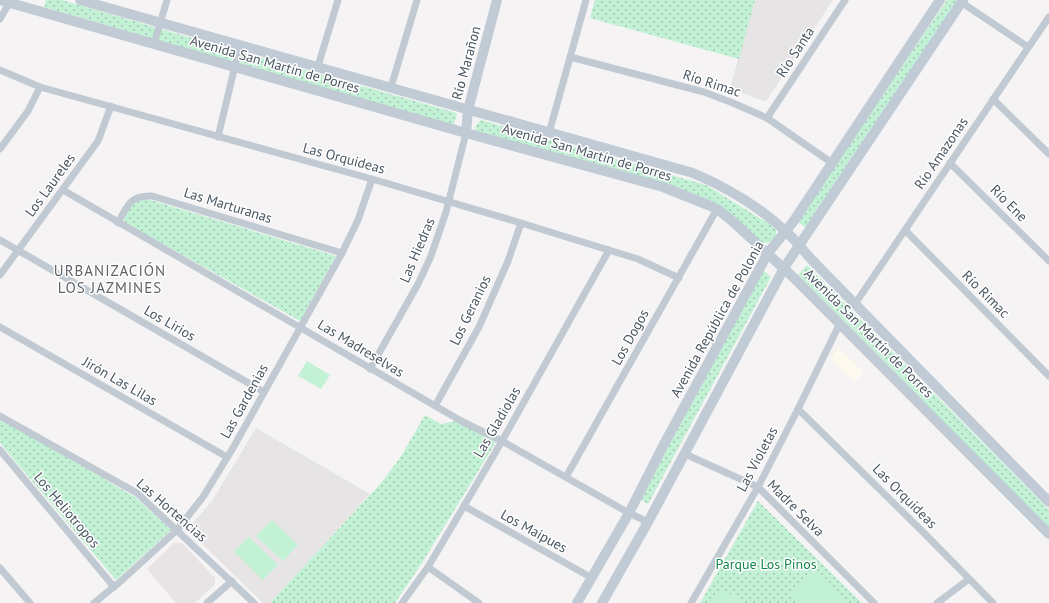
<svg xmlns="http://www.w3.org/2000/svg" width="1049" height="603" font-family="'PT Sans',sans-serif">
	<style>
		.commercial { fill: #fdf9ef }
		.education { fill: #e6e4e5 }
		.grass { fill: url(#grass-dots) }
		.garden { fill: #c3f1d5 }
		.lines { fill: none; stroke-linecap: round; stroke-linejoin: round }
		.street { stroke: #c1cad2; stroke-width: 7 }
		.secondary { stroke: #c1cbd6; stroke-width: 10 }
		.labels { text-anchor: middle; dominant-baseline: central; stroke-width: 3; stroke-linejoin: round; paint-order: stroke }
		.street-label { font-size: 14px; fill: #4a5661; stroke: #fff }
		.park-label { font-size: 14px; fill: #17864f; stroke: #fff }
		.neighbourhood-label { font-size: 15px; letter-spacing: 1px; fill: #5f6368; stroke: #fff }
	</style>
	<defs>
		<pattern id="grass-dots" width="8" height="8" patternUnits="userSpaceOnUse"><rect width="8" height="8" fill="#c3f1d5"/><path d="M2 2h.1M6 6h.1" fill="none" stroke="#a0c6b0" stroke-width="1.8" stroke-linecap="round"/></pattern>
	</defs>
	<rect width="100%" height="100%" fill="#f5f3f3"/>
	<path class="commercial" d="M838,347L864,372L854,382L831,359Z"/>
	<g class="education">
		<path d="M755,0H833L767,100L763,101L730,88Z"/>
		<path d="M256,428L370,494L270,603H263L191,533V525L212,501Z"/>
		<path d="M174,543H182L215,578V584L195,603H176L147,569Z"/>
	</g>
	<g class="grass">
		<path d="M46,0H62L233,50L234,54L232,60L229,61L44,7Z"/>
		<path d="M595,0H755L739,59L590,18Z"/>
		<path d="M947,0H958L806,227L797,222Z"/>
		<path d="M243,52L457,113L454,125L241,65L240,59Z"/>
		<path d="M481,120L706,185L771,225L776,230V236C771,242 768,244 760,242L722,209L475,131L476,125Z"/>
		<path d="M147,199L336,256L300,321L124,222C126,206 131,202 147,199Z"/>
		<path d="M807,265L1049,510V528L798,275Z"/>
		<path d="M763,270L771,277L648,504L640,499L671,442Z"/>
		<path d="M425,415L441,424L456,421L496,442L422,563L395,603H270L381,483L400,458Z"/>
		<path d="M0,418L135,497L171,530L116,580L0,443Z"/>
		<path d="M758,501L862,603H700Z"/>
	</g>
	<g class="garden">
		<path d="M307,361L330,375L321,389L298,376Z"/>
		<path d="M272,520L298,545L283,561L256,536Z"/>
		<path d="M249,537L278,565L263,580L234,552Z"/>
		<path d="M816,569L849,603H797L789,594Z"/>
		<path d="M720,589L743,601L742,603H712Z"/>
	</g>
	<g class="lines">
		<g class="street">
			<path d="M961,2L1028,47"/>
			<path d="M0,19L11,0"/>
			<path d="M154,44L167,0"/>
			<path d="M570,57L704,92L733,103L767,118L832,163"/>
			<path d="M318,66L338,0"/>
			<path d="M0,70L40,87L379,181L521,223L638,259L679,278"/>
			<path d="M391,87L417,0"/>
			<path d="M993,99L1049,154"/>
			<path d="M767,118L845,0"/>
			<path d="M549,133L586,0"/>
			<path d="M218,137L240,45"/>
			<path d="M0,149L28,111L40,87"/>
			<path d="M950,163L1049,261"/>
			<path d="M63,190L463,422L502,441L629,513L648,522"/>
			<path d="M118,223C127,206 130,195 152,196L342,253"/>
			<path d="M905,230L1049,376"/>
			<path d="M0,240L264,392"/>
			<path d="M0,275L98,141L111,106"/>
			<path d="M855,304L1049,17"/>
			<path d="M0,327L227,457"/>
			<path d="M370,369L418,284L431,256L446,212L466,133"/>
			<path d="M435,406L479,327L508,261L521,223"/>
			<path d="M798,409L923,532L993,603"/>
			<path d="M0,416L137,493L254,603"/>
			<path d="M0,450L114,587"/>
			<path d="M685,454L758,487L874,603"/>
			<path d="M566,477L717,209"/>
			<path d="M464,506L592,578"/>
			<path d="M428,567L479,603"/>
			<path d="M0,568L30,603"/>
			<path d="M94,603L121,581L177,530L203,497L233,448L342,253L358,220L372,179"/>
			<path d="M207,603L232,581"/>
			<path d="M402,603L428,567L464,506L502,441L609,250"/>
			<path d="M691,603L758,487L798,409L840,323"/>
			<path d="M937,603L969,579"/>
		</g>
		<g class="secondary">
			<path d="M0,0L466,133L663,187L708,205L717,209L730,219L794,278L1049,534"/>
			<path d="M80,0L693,173C726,187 757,205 784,230C794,238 802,249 811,259L1049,502"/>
			<path d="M466,133L468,110L497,0"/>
			<path d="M577,603L629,513L663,446L768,253L793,222L940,0"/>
			<path d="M602,603L648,522L784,268L963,0"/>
		</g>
	</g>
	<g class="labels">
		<g class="street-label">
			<text transform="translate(795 52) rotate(-57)">Río Santa</text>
			<text transform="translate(466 63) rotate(-75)">Río Marañon</text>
			<text transform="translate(275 64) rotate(16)">Avenida San Martín de Porres</text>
			<text transform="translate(712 83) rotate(18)">Río Rimac</text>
			<text transform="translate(587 152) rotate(16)">Avenida San Martín de Porres</text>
			<text transform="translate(941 153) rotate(-56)">Río Amazonas</text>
			<text transform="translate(344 158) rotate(15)">Las Orquideas</text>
			<text transform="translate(50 185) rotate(-54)">Los Laureles</text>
			<text transform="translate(1009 203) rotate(45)">Río Ene</text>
			<text transform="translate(228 205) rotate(17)">Las Marturanas</text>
			<text transform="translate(417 250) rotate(-67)">Las Hiedras</text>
			<text transform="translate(986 294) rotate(45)">Río Rimac</text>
			<text transform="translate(470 310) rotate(-64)">Los Geranios</text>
			<text transform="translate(717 319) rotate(-61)">Avenida República de Polonia</text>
			<text transform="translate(170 323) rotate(30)">Los Lirios</text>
			<text transform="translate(869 333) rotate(45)">Avenida San Martín de Porres</text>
			<text transform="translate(630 337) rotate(-61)">Los Dogos</text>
			<text transform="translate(361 348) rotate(31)">Las Madreselvas</text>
			<text transform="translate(120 381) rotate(30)">Jirón Las Lilas</text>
			<text transform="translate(244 401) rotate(-61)">Las Gardenias</text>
			<text transform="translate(497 422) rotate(-60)">Las Gladiolas</text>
			<text transform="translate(757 459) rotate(-62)">Las Violetas</text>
			<text transform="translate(905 496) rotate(45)">Las Orquideas</text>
			<text transform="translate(796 508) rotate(45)">Madre Selva</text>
			<text transform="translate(67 510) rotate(50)">Los Heliotropos</text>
			<text transform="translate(172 510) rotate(41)">Las Hortencias</text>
			<text transform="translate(534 531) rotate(29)">Los Maipues</text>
		</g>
		<g class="park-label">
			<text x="766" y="564">Parque Los Pinos</text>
		</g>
		<g class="neighbourhood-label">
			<text x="110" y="270">URBANIZACIÓN<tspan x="110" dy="17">LOS JAZMINES</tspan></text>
		</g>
	</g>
</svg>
